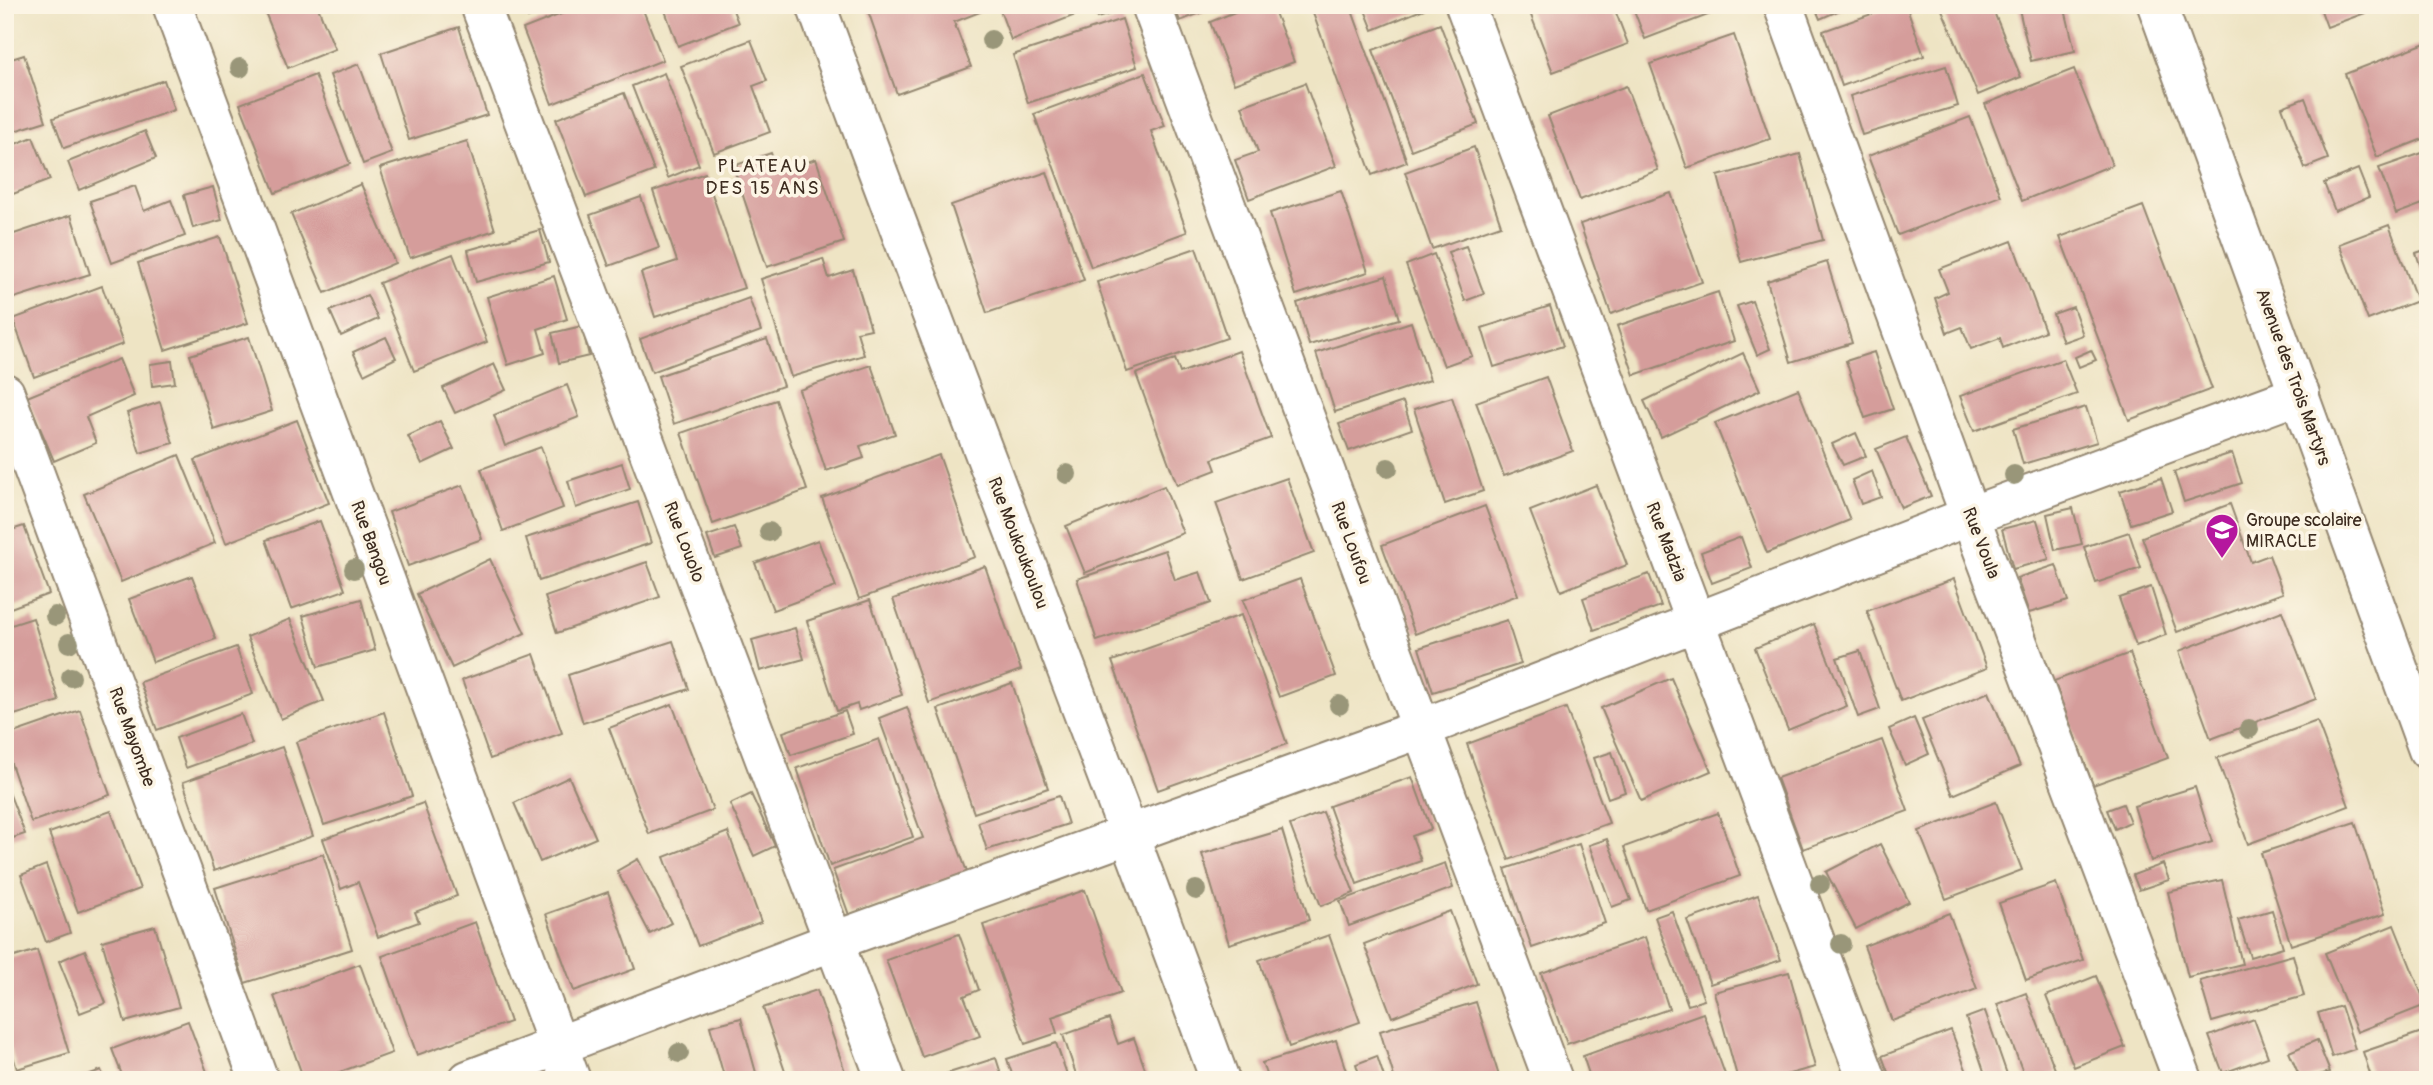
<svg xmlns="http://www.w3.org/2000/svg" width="2433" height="1085" font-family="Pangolin,sans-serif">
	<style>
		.building { fill: #d59d9b }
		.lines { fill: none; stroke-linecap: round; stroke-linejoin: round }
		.street-casing { stroke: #948771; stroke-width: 42 }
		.secondary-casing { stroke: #948771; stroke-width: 42 }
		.street { stroke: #fff; stroke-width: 38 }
		.secondary { stroke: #fff; stroke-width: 38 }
		.tree { fill: #999679 }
		.labels { text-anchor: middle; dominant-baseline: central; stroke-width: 7; stroke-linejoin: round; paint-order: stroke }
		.street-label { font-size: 18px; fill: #3b2a1e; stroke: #fcf5e5 }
		.poi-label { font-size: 18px; fill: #3b2a1e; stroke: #fcf5e5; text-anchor: start }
		.neighbourhood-label { font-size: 19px; letter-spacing: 2px; fill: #3b2a1e; stroke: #fcf5e5 }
	</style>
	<rect width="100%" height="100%" fill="#fcf5e5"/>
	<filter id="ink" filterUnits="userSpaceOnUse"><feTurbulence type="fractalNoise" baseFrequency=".0143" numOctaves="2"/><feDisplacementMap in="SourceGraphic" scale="14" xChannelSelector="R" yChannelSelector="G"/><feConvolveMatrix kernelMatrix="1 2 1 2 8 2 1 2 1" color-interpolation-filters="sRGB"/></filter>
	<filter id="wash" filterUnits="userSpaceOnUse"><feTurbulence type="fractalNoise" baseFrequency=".00686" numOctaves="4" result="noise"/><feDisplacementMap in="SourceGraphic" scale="28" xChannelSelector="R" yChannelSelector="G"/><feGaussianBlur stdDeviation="1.57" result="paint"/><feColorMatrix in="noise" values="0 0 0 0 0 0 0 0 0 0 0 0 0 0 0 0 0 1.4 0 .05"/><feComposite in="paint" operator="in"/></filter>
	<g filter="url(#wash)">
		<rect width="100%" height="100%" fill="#eee4c4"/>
		<g id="blocks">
			<g class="building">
				<path d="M262,5H317L335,49L288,68Z"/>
				<path d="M522,5H559L528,18Z"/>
				<path d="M584,5H641L663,60L552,104L523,29Z"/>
				<path d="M663,5H731L738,23L678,46Z"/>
				<path d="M866,5H978L980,12L954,22L971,67L897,94Z"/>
				<path d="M998,5H1074L1078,14L1011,40Z"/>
				<path d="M1093,5H1121L1123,10L1097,18Z"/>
				<path d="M1174,5H1221L1180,21Z"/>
				<path d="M1252,5H1272L1294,62L1234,84L1210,22Z"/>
				<path d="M1310,5H1350L1407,162L1372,175Z"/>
				<path d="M1363,5H1422L1424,9L1373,30Z"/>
				<path d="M1527,5H1613L1628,44L1553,72Z"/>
				<path d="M1632,5H1728L1729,7L1645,39Z"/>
				<path d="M1814,5H1851L1820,19Z"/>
				<path d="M1897,5H1906L1924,56L1842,86L1823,31Z"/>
				<path d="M1940,5H1991L2021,77L1978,95Z"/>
				<path d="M2018,5H2064L2075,51L2031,61Z"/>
				<path d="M2319,5H2384V6L2327,27Z"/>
				<path d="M1122,19L1137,67L1028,103L1013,55Z"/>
				<path d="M1440,24L1478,124L1411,150L1373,50Z"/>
				<path d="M459,27L487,115L409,140L381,53Z"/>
				<path d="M1734,35L1770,139L1687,168L1650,64Z"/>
				<path d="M751,40L767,81L753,86L770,132L714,153L681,66Z"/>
				<path d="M2428,42V137L2377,157L2345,74Z"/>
				<path d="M24,55L46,121L5,134V61Z"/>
				<path d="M359,64L392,153L363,164L330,75Z"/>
				<path d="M1946,66L1958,106L1862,135L1850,96Z"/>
				<path d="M2074,69L2112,165L2022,201L1985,104Z"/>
				<path d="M664,73L699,165L668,178L632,86Z"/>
				<path d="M1145,73L1165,126L1151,131L1187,232L1091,267L1034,114Z"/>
				<path d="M315,75L350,164L275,193L240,104Z"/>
				<path d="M164,80L174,110L64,148L53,118Z"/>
				<path d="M1305,83L1336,166L1249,199L1235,160L1258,152L1242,106Z"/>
				<path d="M1626,86L1658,170L1580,200L1548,116Z"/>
				<path d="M624,93L654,171L586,197L556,119Z"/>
				<path d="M2305,98L2328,159L2305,168L2282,107Z"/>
				<path d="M1970,117L2001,196L1898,235L1868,156Z"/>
				<path d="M145,131L156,158L79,190L68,162Z"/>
				<path d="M33,137L50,180L5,197V148Z"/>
				<path d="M467,141L495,230L410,258L380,168Z"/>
				<path d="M1474,147L1501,225L1432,249L1405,172Z"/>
				<path d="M2428,151V202L2396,214L2379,168Z"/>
				<path d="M771,153L778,172L816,159L844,242L767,267L733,166Z"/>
				<path d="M1800,154L1823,240L1741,262L1718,176Z"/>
				<path d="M2358,169L2369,197L2335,211L2324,183Z"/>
				<path d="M1047,172L1084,280L987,313L951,205Z"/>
				<path d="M705,173L744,288L655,317L641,273L677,261L653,191Z"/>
				<path d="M361,184L395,263L325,293L291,214Z"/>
				<path d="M135,186L144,211L171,200L185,236L112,263L90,201Z"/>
				<path d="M213,187L222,220L193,228L184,195Z"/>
				<path d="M1341,191L1368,272L1296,295L1270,213Z"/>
				<path d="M1671,193L1702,282L1611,314L1580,224Z"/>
				<path d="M641,197L659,248L609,266L590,215Z"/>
				<path d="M2143,206L2212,389L2129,420L2060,237Z"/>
				<path d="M71,215L90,274L5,301V237Z"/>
				<path d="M2389,225L2417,301L2368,320L2339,244Z"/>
				<path d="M540,230L549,262L476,282L468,250Z"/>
				<path d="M220,237L248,323L165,350L138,263Z"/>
				<path d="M2012,241L2045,331L2003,348L2000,338L1971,349L1962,327L1947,333L1935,298L1948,292L1939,269Z"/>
				<path d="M1466,246L1484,294L1465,301L1448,252Z"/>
				<path d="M1196,248L1227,338L1127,372L1097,282Z"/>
				<path d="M2428,249V285H2427L2416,253Z"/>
				<path d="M453,254L487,342L414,371L379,283Z"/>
				<path d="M1434,254L1472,356L1444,366L1406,265Z"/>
				<path d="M823,259L829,278L853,270L871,329L857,332L864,355L791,377L761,279Z"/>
				<path d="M1827,262L1852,343L1791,362L1767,281Z"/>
				<path d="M554,276L567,319L538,329L545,353L508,365L487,297Z"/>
				<path d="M1386,276L1399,319L1309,345L1297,303Z"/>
				<path d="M102,286L123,344L34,377L13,319Z"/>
				<path d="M1718,292L1734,341L1634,375L1617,326Z"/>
				<path d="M367,295L378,319L341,336L330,311Z"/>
				<path d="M749,298L761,331L652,372L640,339Z"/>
				<path d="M1752,301L1770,349L1757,355L1737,306Z"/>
				<path d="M1550,306L1563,346L1494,367L1482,328Z"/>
				<path d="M2073,307L2083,335L2063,342L2053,314Z"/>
				<path d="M1411,322L1430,380L1335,412L1316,353Z"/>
				<path d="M582,326L589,356L559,363L552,333Z"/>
				<path d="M249,337L272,411L214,430L190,355Z"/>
				<path d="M386,337L396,358L364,374L353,352Z"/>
				<path d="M767,339L783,386L674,424L658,376Z"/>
				<path d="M2091,350L2096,360L2079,367L2075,357Z"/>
				<path d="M1239,351L1271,438L1212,459L1216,470L1177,485L1136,374L1175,359L1180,373Z"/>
				<path d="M1874,352L1893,409L1865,418L1846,361Z"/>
				<path d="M1743,353L1760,390L1661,437L1644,401Z"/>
				<path d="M119,359L134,396L86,417L96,443L54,461L27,397Z"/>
				<path d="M2063,359L2077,394L1974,431L1960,396Z"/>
				<path d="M172,361L175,383L152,386L150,364Z"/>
				<path d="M494,364L506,390L455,413L443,388Z"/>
				<path d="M871,365L895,434L860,446L864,458L826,471L799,390Z"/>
				<path d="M1546,377L1573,451L1504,476L1476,402Z"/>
				<path d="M567,385L579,417L505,446L494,415Z"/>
				<path d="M1798,389L1850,520L1767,553L1715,423Z"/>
				<path d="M1452,397L1483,491L1445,504L1414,409Z"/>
				<path d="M776,400L807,490L713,524L681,433Z"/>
				<path d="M160,402L173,443L140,453L127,413Z"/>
				<path d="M1403,402L1412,429L1349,451L1339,424Z"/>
				<path d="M2086,407L2097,442L2023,464L2013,429Z"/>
				<path d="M297,420L329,503L226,543L195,460Z"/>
				<path d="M440,421L454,449L422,464L408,436Z"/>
				<path d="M1856,433L1866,456L1843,465L1832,444Z"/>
				<path d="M1906,437L1931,496L1901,508L1876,449Z"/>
				<path d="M541,447L563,508L503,531L481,469Z"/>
				<path d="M2232,453L2242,483L2184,502L2174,472Z"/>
				<path d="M179,455L215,543L121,582L84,494Z"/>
				<path d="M939,455L975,557L859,599L822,498Z"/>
				<path d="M622,463L630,489L576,508L568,481Z"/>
				<path d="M1872,471L1881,497L1861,504L1852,480Z"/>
				<path d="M1287,478L1314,553L1243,579L1216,503Z"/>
				<path d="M2161,478L2172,511L2131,524L2120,491Z"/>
				<path d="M463,485L482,539L408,566L389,512Z"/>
				<path d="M1596,485L1627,565L1561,591L1530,511Z"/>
				<path d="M1164,486L1183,533L1085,573L1066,526Z"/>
				<path d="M638,502L651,543L539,581L526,538Z"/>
				<path d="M2230,504L2251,562L2269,555L2283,593L2177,632L2142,537Z"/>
				<path d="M1485,506L1518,595L1415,634L1382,545Z"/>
				<path d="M2073,508L2082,544L2055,550L2047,514Z"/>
				<path d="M2037,520L2049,559L2013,569L2002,529Z"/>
				<path d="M320,521L345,590L291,609L266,540Z"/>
				<path d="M24,526L49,594L5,610V532Z"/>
				<path d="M734,527L742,549L715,558L707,536Z"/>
				<path d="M2129,532L2141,568L2096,583L2084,547Z"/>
				<path d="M1741,537L1752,568L1712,583L1701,552Z"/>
				<path d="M818,540L836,587L773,610L755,563Z"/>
				<path d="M1165,550L1175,580L1200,572L1211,603L1097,641L1077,579Z"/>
				<path d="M490,559L525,633L452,668L417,594Z"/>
				<path d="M647,562L660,597L557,633L545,597Z"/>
				<path d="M2056,565L2068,601L2029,613L2017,578Z"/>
				<path d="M985,566L1021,670L929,703L893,599Z"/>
				<path d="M1649,574L1661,606L1594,630L1583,598Z"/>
				<path d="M192,576L216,639L153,662L129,599Z"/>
				<path d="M1300,579L1336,676L1279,697L1243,600Z"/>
				<path d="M1954,579L1987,668L1901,701L1867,611Z"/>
				<path d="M2151,587L2166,635L2136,646L2119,598Z"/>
				<path d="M361,599L375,650L318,667L303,616Z"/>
				<path d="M870,600L902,695L859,710L857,704L837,711L807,621Z"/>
				<path d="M2282,611L2316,699L2211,739L2179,651Z"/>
				<path d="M1241,615L1287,744L1158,790L1112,661Z"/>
				<path d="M33,618L59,701L5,718V627Z"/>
				<path d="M290,619L324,701L281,719L247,637Z"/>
				<path d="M1507,620L1521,664L1433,692L1419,648Z"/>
				<path d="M1814,624L1847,706L1788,730L1755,648Z"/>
				<path d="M795,628L804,659L760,671L752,640Z"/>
				<path d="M673,641L689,689L583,723L568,675Z"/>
				<path d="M236,647L253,694L157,730L140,682Z"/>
				<path d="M1860,651L1880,709L1858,717L1837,658Z"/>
				<path d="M2130,653L2168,758L2093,785L2054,681Z"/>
				<path d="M534,654L562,733L490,759L462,680Z"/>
				<path d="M1671,678L1711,771L1641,801L1601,708Z"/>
				<path d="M1012,683L1048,788L974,813L938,709Z"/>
				<path d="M1989,692L2020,766L1953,795L1922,720Z"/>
				<path d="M672,704L713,810L649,834L609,728Z"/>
				<path d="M907,707L967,872L849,915L833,870L923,838L879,718Z"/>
				<path d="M1566,708L1609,823L1509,860L1467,744Z"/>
				<path d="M80,710L110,795L31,822L5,746V736Z"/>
				<path d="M845,711L853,734L791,755L783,732Z"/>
				<path d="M384,712L412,796L324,825L296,742Z"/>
				<path d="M241,714L252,744L186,768L176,738Z"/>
				<path d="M1914,718L1929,754L1905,765L1889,729Z"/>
				<path d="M2317,721L2349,806L2248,844L2217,758Z"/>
				<path d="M879,739L913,837L830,866L797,768Z"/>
				<path d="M1882,740L1908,811L1803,849L1777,778Z"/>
				<path d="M282,747L313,836L214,871L183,782Z"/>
				<path d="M1612,752L1625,792L1608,798L1594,758Z"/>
				<path d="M569,777L596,838L540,862L514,803Z"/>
				<path d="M1412,777L1431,829L1412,836L1421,861L1357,884L1329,806Z"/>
				<path d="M5,782L25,834L13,838L5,816Z"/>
				<path d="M2195,787L2212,842L2151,861L2134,806Z"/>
				<path d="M751,794L775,846L754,856L730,804Z"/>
				<path d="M1059,796L1068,824L987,850L978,822Z"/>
				<path d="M1996,802L2022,870L1946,899L1919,831Z"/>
				<path d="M423,803L457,896L415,912L419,922L378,937L358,882L341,889L323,839Z"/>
				<path d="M2123,804L2130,822L2115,829L2107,810Z"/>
				<path d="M111,811L140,889L78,912L49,833Z"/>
				<path d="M1323,812L1354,893L1321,906L1290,825Z"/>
				<path d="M1718,813L1740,876L1646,910L1624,847Z"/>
				<path d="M2355,822L2385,914L2291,945L2261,853Z"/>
				<path d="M1282,830L1309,920L1229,944L1202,854Z"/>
				<path d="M728,832L761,922L698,946L664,857Z"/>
				<path d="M1607,839L1631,900L1612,907L1589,845Z"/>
				<path d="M1579,844L1605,923L1532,948L1505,869Z"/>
				<path d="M1880,844L1909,902L1856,929L1826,872Z"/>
				<path d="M323,854L352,949L245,983L215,888Z"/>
				<path d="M638,859L671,923L650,934L617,871Z"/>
				<path d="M1445,863L1453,888L1349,926L1340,901Z"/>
				<path d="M2163,864L2169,880L2139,890L2133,875Z"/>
				<path d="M46,865L70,933L46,942L21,875Z"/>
				<path d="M2222,880L2242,964L2188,977L2168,892Z"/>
				<path d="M2056,883L2083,960L2026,980L1999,903Z"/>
				<path d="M1085,890L1121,993L1052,1017L1057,1033L1025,1044L983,925Z"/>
				<path d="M608,892L635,969L574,991L546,914Z"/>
				<path d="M1758,895L1781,960L1710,984L1687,920Z"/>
				<path d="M2272,910L2283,947L2250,957L2238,920Z"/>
				<path d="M1450,911L1477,984L1392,1017L1364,944Z"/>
				<path d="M1672,911L1704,1000L1688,1005L1655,917Z"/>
				<path d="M1949,913L1977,989L1892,1021L1864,946Z"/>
				<path d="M475,922L510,1022L417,1055L382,956Z"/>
				<path d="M2394,925L2426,1005L2357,1032L2325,953Z"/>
				<path d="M155,926L179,1007L125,1022L102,941Z"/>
				<path d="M959,934L979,990L964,996L980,1036L922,1057L886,960Z"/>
				<path d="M1329,935L1360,1022L1289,1047L1259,960Z"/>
				<path d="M1645,937L1669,1009L1567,1044L1541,973Z"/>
				<path d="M37,950L69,1053L17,1069L5,1031V960Z"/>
				<path d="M85,950L106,1003L80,1013L59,961Z"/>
				<path d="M2293,955L2304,996L2212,1022L2200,981Z"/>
				<path d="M360,964L392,1053L318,1080H304L274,996Z"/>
				<path d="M1789,972L1815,1067L1767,1080H1738L1714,992Z"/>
				<path d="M2096,976L2125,1047L2074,1067L2046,996Z"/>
				<path d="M817,990L848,1080H788L763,1008Z"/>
				<path d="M2026,993L2056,1072L2037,1080H2026L1997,1004Z"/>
				<path d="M1476,1002L1499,1076L1485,1080H1395L1380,1031Z"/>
				<path d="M2341,1006L2355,1049L2332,1057L2318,1013Z"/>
				<path d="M1985,1011L2009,1080H1987L1966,1018Z"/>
				<path d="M1703,1013L1727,1080H1591L1583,1056Z"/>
				<path d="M741,1018L758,1080H725L710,1026Z"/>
				<path d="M1109,1019L1118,1044L1134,1038L1149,1080H1078L1063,1035Z"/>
				<path d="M2254,1019L2268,1057L2223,1073L2209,1036Z"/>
				<path d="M188,1021L210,1080H124L112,1049Z"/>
				<path d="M1951,1030L1970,1080H1891L1882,1056Z"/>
				<path d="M2428,1030V1080H2372L2363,1052Z"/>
				<path d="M1336,1040L1349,1080H1268L1262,1063Z"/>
				<path d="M2317,1040L2330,1072L2301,1080L2289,1052Z"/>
				<path d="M1056,1043L1069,1080H1014L1007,1059Z"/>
				<path d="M1377,1056L1385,1080H1361L1356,1064Z"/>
				<path d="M996,1058L1003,1080H930V1079Z"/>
				<path d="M101,1070L105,1080H77V1079Z"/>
			</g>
		</g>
	</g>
	<g filter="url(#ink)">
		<use href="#blocks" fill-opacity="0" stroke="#948771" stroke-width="2"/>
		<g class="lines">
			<defs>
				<g id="street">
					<path d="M172,5L571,1080"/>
					<path d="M480,5L886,1080"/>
					<path d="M816,5C948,365 1089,720 1220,1080"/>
					<path d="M1151,5L1553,1080"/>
					<path d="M1465,5L1867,1080"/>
					<path d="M1783,5L1970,516L2183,1080"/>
					<path d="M5,393L259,1080"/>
					<path d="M468,1080L834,941L1420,729L1970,516L2300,394"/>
				</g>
				<path id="secondary" d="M2157,5L2428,750"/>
			</defs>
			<use href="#street" class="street-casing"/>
			<use href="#secondary" class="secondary-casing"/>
			<use href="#street" class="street"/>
			<use href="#secondary" class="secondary"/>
		</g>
		<g class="tree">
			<circle cx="991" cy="40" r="10"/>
			<circle cx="240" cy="68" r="10"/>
			<circle cx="1388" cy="468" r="10"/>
			<circle cx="1067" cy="474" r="10"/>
			<circle cx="2014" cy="475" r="10"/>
			<circle cx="769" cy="532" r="10"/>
			<circle cx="354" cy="569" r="10"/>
			<circle cx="55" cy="616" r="10"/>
			<circle cx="69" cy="643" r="10"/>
			<circle cx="71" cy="677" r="10"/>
			<circle cx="1339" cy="705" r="10"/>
			<circle cx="2249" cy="729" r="10"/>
			<circle cx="1820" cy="884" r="10"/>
			<circle cx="1196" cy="890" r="10"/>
			<circle cx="1841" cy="944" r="10"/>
			<circle cx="679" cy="1053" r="10"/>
		</g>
	</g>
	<defs>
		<symbol id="school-pin" viewBox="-11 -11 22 30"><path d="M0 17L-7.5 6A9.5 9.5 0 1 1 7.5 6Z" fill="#b5179e" stroke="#fcf5e5"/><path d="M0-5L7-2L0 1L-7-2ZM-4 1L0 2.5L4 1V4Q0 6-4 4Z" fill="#fff"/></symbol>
	</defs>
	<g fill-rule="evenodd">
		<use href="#school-pin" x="2203" y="511" width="38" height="52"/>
	</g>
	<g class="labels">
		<g class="street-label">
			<text transform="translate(2293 377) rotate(70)">Avenue des Trois Martyrs</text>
			<text transform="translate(684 542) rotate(69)">Rue Louolo</text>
			<text transform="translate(1666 542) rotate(69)">Rue Madzia</text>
			<text transform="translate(371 543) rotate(70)">Rue Bangou</text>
			<text transform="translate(1018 543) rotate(69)">Rue Moukoukoulou</text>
			<text transform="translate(1351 543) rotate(70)">Rue Loufou</text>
			<text transform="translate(1981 543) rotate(69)">Rue Voula</text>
			<text transform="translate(132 737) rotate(70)">Rue Mayombe</text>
		</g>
		<g class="poi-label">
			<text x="2246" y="520">Groupe scolaire<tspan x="2246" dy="21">MIRACLE</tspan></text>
		</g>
		<g class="neighbourhood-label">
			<text x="763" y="166">PLATEAU<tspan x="763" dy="22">DES 15 ANS</tspan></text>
		</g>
	</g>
	<rect width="2433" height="1085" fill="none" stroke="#fcf5e5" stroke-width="28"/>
</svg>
